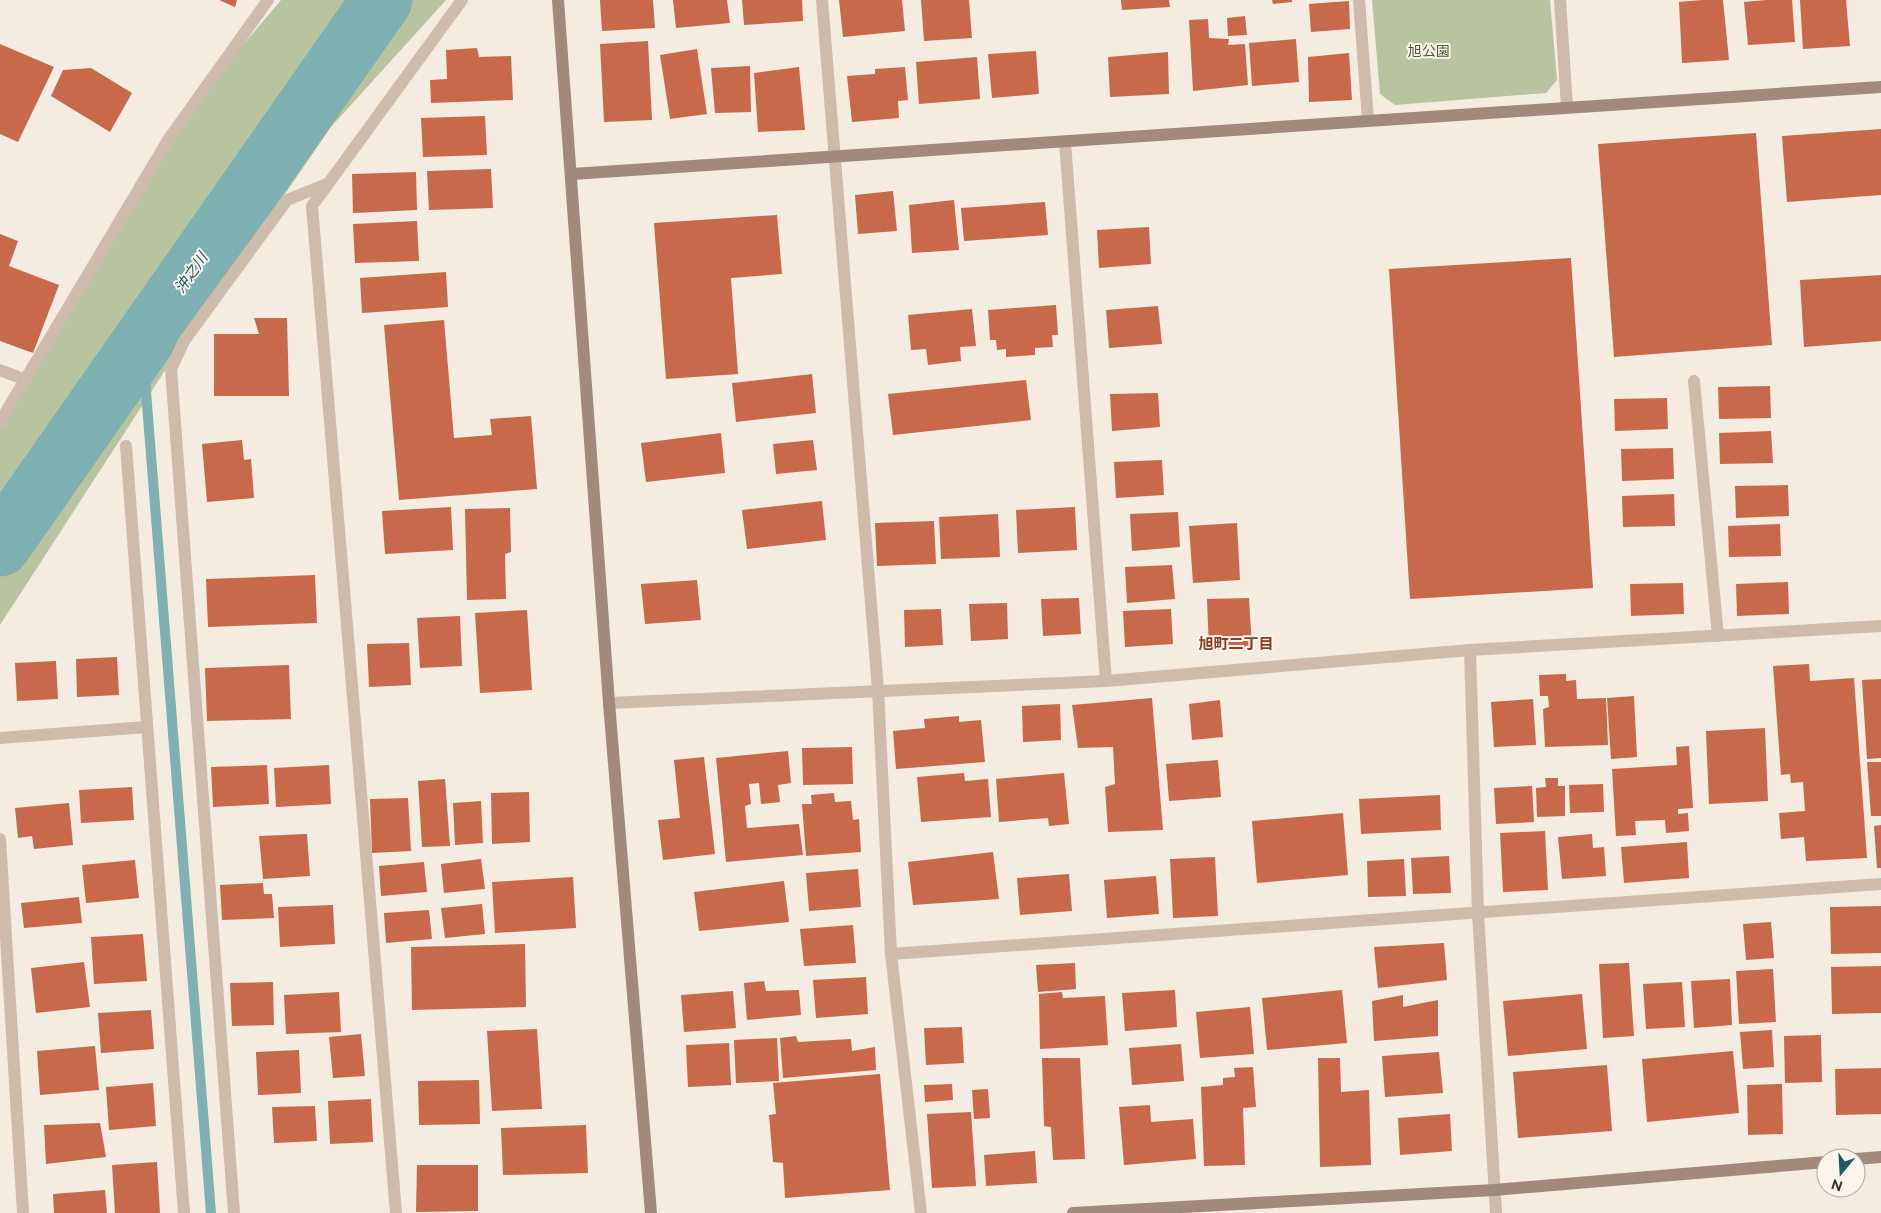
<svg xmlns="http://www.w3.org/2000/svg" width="1881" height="1213" font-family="Raleway,'Noto Sans JP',sans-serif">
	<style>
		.green { fill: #b8c4a0 }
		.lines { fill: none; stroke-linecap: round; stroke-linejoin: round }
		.stream { stroke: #7fb0b2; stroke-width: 10 }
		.river { stroke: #7fb0b2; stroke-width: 61 }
		.building { fill: #c8694b }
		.street { stroke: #cdbbac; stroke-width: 12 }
		.secondary { stroke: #a18a7d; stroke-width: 12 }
		.labels { text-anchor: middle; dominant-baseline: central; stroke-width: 4; stroke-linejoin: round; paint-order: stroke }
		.park-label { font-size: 14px; fill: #4a5a2e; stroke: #fbf5ee }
		.water-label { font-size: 15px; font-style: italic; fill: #1f5a5e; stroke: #fbf5ee }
		.neighbourhood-label { font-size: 15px; font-weight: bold; fill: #8c3b22; stroke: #fbf5ee }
	</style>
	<rect width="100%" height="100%" fill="#f4ebe1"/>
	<g class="green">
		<path d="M281,0H446L331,127L184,341L0,625V421L198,98Z"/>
		<path d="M1372,0H1550L1557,80L1546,93L1395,105L1380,94Z"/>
	</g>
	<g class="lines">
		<path class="stream" d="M142,341L211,1213"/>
		<path class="river" d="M0,546L382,0"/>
	</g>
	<g class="building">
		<path d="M219,0H237L235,7Z"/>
		<path d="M600,0H653L655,28L602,31Z"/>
		<path d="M673,0H727L730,23L676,28Z"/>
		<path d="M742,0H802L803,21L744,25Z"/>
		<path d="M839,0H902L905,31L843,37Z"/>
		<path d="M921,0H969L972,38L924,41Z"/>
		<path d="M1121,0H1169L1170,7L1122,10Z"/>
		<path d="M1272,0H1292V2L1273,4Z"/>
		<path d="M1702,0H1723L1729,60L1682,63L1679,2Z"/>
		<path d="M1766,0H1792L1795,42L1748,45L1744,2Z"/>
		<path d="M1800,0H1846L1850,46L1803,49Z"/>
		<path d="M1349,1L1350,29L1311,32L1309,4Z"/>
		<path d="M1245,16L1247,35L1228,36L1227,18Z"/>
		<path d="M1208,19L1209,38L1229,39L1228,45L1245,44L1248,85L1193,91L1189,20Z"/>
		<path d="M1296,39L1299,82L1252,86L1249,43Z"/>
		<path d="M648,41L652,120L604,122L600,44Z"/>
		<path d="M0,44L54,67L18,142L0,134Z"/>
		<path d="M477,48L479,57L511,56L513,100L431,103L430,80L447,79L446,50Z"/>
		<path d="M697,49L707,114L670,119L660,55Z"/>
		<path d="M1036,51L1039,94L992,98L988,54Z"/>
		<path d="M1168,52L1169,94L1110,97L1108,57Z"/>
		<path d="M1349,53L1352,100L1309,102L1308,57Z"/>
		<path d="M977,57L980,99L919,104L916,62Z"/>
		<path d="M750,66L751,112L715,113L711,68Z"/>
		<path d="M799,67L805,130L758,132L754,73Z"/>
		<path d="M905,67L908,100L898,101L899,118L852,122L847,76L875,74V69Z"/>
		<path d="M91,68L132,93L110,132L51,96L63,70Z"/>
		<path d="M485,116L487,155L423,157L421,118Z"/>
		<path d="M1881,129V195L1787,202L1782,136Z"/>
		<path d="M1756,133L1772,345L1614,357L1598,144Z"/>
		<path d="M491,169L493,208L429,210L427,171Z"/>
		<path d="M416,172L417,210L353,213L352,174Z"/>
		<path d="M893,191L897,231L858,234L855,195Z"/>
		<path d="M954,200L959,250L912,253L909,205Z"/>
		<path d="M1045,202L1048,235L964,241L961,208Z"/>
		<path d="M777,215L782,274L731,278L738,374L666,379L654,223Z"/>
		<path d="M417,221L419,261L355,263L353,224Z"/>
		<path d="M1149,227L1151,264L1099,268L1097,230Z"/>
		<path d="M0,234L18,241L9,266L59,285L33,353L0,341Z"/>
		<path d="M1571,258L1593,588L1410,599L1389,269Z"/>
		<path d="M446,272L448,307L362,313L360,278Z"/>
		<path d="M1881,275V341L1804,347L1800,280Z"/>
		<path d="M1056,305L1058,335H1052L1053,347L1035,348V355L1006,357V349L997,350L996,340H990L988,310Z"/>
		<path d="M1158,306L1162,344L1109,348L1106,310Z"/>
		<path d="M972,309L976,346L960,347L961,361L928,365L926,349L911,350L908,315Z"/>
		<path d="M254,318H287L289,396H214V334H259Z"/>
		<path d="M444,320L454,438L492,435L490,419L531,416L537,489L399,500L384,325Z"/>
		<path d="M812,374L816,413L736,422L732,383Z"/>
		<path d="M1026,380L1031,420L893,435L888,394Z"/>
		<path d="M1770,386L1771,418L1719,419L1718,387Z"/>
		<path d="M1158,393L1160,427L1112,431L1110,394Z"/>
		<path d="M1667,398L1668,429L1615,431L1614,399Z"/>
		<path d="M1771,431L1773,463L1720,464L1719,433Z"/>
		<path d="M721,433L725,473L646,482L641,443Z"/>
		<path d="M242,440L244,460L251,459L254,498L207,502L202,444Z"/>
		<path d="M813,440L817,470L776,474L773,444Z"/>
		<path d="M1673,448L1674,479L1622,481L1621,449Z"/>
		<path d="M1162,460L1164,495L1116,498L1114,462Z"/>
		<path d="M1788,485L1789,516L1736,518L1735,486Z"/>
		<path d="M1674,494L1675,526L1623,527L1622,496Z"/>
		<path d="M822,501L826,540L747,549L742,510Z"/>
		<path d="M451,507L453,550L385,554L382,511Z"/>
		<path d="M1075,507L1077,550L1018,553L1016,510Z"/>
		<path d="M510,508L511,552L505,554L506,599L467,600L465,509Z"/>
		<path d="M1178,512L1180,547L1132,551L1130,514Z"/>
		<path d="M998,514L1000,557L941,559L939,517Z"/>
		<path d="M934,521L936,564L877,566L875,523Z"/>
		<path d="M1237,523L1240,580L1193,583L1189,526Z"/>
		<path d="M1780,524L1781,556L1729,557L1728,526Z"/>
		<path d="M1172,565L1175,599L1127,603L1125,567Z"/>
		<path d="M315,575L317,623L208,627L206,579Z"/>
		<path d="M697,580L701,620L645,624L641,584Z"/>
		<path d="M1788,582L1789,614L1737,616L1736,584Z"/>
		<path d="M1683,583L1684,614L1631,616L1630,584Z"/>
		<path d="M1079,598L1081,634L1043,636L1041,599Z"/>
		<path d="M1249,598L1252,648L1209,650L1207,599Z"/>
		<path d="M1007,603L1008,639L971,641L969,604Z"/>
		<path d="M941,609L943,645L905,647L904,610Z"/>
		<path d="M1171,609L1173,644L1125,647L1123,611Z"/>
		<path d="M527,610L532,690L480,693L475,613Z"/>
		<path d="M460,616L462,666L420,668L417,618Z"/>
		<path d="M409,643L411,685L369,687L367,644Z"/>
		<path d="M117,657L119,695L77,697L76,659Z"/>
		<path d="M56,661L58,699L17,701L15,663Z"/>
		<path d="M1809,664L1810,681L1854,678L1867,858L1806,861L1804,837L1781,839L1779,813L1805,811L1803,782L1791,783L1790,774L1781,775L1773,666Z"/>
		<path d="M289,665L291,719L207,721L205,668Z"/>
		<path d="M1566,674V681L1576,680L1577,699L1606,698L1608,745L1545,747L1543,709L1549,707L1548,696H1540L1539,675Z"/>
		<path d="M1881,679V758L1867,759L1862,680Z"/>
		<path d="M1634,696L1637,757L1611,759L1607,698Z"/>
		<path d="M1152,698L1163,830L1108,832L1105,787L1115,784L1113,747L1078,748L1072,705Z"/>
		<path d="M1533,699L1536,745L1494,747L1491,702Z"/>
		<path d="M1220,700L1223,737L1192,740L1189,704Z"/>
		<path d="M1060,704L1061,740L1023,742L1022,706Z"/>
		<path d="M959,716V722L981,720L985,762L896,769L893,731L925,728L924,719Z"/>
		<path d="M1765,728L1768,801L1709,804L1706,731Z"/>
		<path d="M1689,746L1693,808L1678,809V814L1688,813L1689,831L1666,833L1665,820L1635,821L1636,835L1616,836L1612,769L1677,765L1676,747Z"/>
		<path d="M852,747L853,784L803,785L802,748Z"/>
		<path d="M788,751L791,783L778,785L780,802L761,804L759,783L749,784L751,804L745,806L747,828L799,824L803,855L726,862L716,758Z"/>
		<path d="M704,757L715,854L663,860L658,820L680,818L674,760Z"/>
		<path d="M1218,760L1221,797L1169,801L1166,764Z"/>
		<path d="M1867,762H1881V816H1871Z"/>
		<path d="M267,765L269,804L213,807L211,767Z"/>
		<path d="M329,765L331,804L276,807L274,768Z"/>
		<path d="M964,773L965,781L988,779L991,817L921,822L917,777Z"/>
		<path d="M1064,773L1069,824L1049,826L1048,818L999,822L996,779Z"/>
		<path d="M1545,778H1558V786H1565V816L1537,817L1536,788L1546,787Z"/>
		<path d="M445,779L450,846L422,847L418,781Z"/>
		<path d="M1603,784L1604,812L1570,813L1569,785Z"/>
		<path d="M1532,786L1534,822L1496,824L1494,788Z"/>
		<path d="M132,787L134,820L81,823L79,790Z"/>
		<path d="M529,792L530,842L492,844L491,793Z"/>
		<path d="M834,793L835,802L851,801L853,820L859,819L861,852L806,856L802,804H812L811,795Z"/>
		<path d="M1440,795L1441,830L1361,834L1359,799Z"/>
		<path d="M408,798L411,851L372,853L370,799Z"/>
		<path d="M481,801L483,843L455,845L453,803Z"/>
		<path d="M69,803L73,845L34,849L32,836L18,838L15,808Z"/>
		<path d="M1343,813L1348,875L1257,883L1252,821Z"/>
		<path d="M1881,825V868H1877L1874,826Z"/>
		<path d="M1545,831L1548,890L1503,892L1500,833Z"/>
		<path d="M307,834L310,876L263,879L259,836Z"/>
		<path d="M1592,834L1593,848L1604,847L1606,876L1562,879L1558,837Z"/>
		<path d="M1687,842L1689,878L1624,883L1621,847Z"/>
		<path d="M993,852L999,899L913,905L908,862Z"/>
		<path d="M1449,856L1451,893L1413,894L1411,858Z"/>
		<path d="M1215,857L1218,916L1173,918L1170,859Z"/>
		<path d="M481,859L485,889L444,893L441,864Z"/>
		<path d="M1404,859L1406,896L1368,897L1367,861Z"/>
		<path d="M135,860L139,898L86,903L82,865Z"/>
		<path d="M424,862L427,892L381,896L379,866Z"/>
		<path d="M858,869L861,907L809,911L806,873Z"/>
		<path d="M1069,874L1072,911L1020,915L1017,878Z"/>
		<path d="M1156,876L1159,914L1107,918L1104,880Z"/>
		<path d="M573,877L576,928L495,933L492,882Z"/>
		<path d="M784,881L789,922L699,931L694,892Z"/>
		<path d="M263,883L264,894H272L274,918L222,920L220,885Z"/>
		<path d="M79,897L82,923L24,928L21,903Z"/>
		<path d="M482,904L485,934L445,938L441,908Z"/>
		<path d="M333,905L335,944L280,947L278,907Z"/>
		<path d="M1881,906V953L1831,954L1830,907Z"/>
		<path d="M429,910L432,939L386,943L384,913Z"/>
		<path d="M1771,922L1774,958L1746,960L1743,924Z"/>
		<path d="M853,925L856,963L804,966L800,929Z"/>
		<path d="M143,934L147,981L94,984L91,937Z"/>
		<path d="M1444,943L1447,980L1378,988L1374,947Z"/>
		<path d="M525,944L526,1007L412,1010L411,947Z"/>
		<path d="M84,962L90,1007L36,1013L31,968Z"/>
		<path d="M1075,963L1076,989L1038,992L1036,965Z"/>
		<path d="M1629,963L1634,1036L1603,1038L1599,964Z"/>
		<path d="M1881,966V1013L1832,1014L1831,967Z"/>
		<path d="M1773,969L1776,1022L1739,1024L1736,971Z"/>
		<path d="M866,977L868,1014L816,1018L813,980Z"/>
		<path d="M1730,979L1732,1025L1694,1028L1691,981Z"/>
		<path d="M764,981L766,991L799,990L801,1015L747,1020L744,983Z"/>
		<path d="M273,982L274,1025L232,1026L230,983Z"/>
		<path d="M1682,982L1685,1027L1646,1029L1643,984Z"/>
		<path d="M1175,990L1177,1027L1125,1031L1122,993Z"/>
		<path d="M1342,990L1347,1043L1267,1050L1262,998Z"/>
		<path d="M733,991L736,1028L684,1032L681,995Z"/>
		<path d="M339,992L341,1032L286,1034L284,995Z"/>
		<path d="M1062,992L1063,998L1105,996L1108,1045L1040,1049L1039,994Z"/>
		<path d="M1582,994L1587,1049L1508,1056L1503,1001Z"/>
		<path d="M1403,995V1007L1438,1000V1036L1374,1041L1372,1001Z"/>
		<path d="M1250,1007L1254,1054L1200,1058L1196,1012Z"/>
		<path d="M151,1010L154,1049L101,1053L98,1013Z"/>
		<path d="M962,1027L964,1063L926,1065L924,1028Z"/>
		<path d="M537,1029L542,1109L492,1111L487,1031Z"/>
		<path d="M1772,1030L1774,1067L1743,1069L1740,1032Z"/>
		<path d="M361,1034L365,1076L333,1078L329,1037Z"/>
		<path d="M1821,1035L1822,1082L1785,1083L1784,1036Z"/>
		<path d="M796,1036L798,1042L851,1039L852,1051L875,1047L876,1070L783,1078L780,1038Z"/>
		<path d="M777,1038L779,1081L736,1083L734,1040Z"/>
		<path d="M729,1043L731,1085L688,1087L686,1045Z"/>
		<path d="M1181,1044L1184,1081L1132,1085L1129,1048Z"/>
		<path d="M95,1046L99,1090L40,1095L37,1051Z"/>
		<path d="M299,1050L301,1093L258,1095L256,1052Z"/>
		<path d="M1733,1051L1739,1113L1647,1122L1642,1059Z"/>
		<path d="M1439,1052L1443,1093L1385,1097L1382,1056Z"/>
		<path d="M1042,1058H1080L1085,1159L1053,1160L1051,1127L1044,1126Z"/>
		<path d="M1318,1058H1340L1341,1092L1369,1090L1371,1165L1320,1167Z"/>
		<path d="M1607,1065L1612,1131L1518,1138L1513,1072Z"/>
		<path d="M1253,1067L1256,1107L1243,1108L1245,1165L1204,1166L1201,1087L1223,1085V1078L1235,1077L1234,1068Z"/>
		<path d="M1881,1068V1114L1836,1115L1835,1069Z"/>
		<path d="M880,1074L890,1190L785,1198L783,1163L773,1162L769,1115L776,1114L773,1083Z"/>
		<path d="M479,1080L480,1124L419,1125L418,1081Z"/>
		<path d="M153,1083L156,1126L109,1130L106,1087Z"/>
		<path d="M952,1084L953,1100L925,1102L924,1085Z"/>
		<path d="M1782,1084L1783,1134L1748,1135L1747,1085Z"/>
		<path d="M988,1089L990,1118L974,1119L972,1090Z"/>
		<path d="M371,1099L373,1142L330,1144L328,1101Z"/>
		<path d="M1150,1105L1151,1122L1193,1119L1196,1159L1124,1165L1119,1107Z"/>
		<path d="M315,1106L317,1141L274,1143L272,1107Z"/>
		<path d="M971,1112L976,1186L932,1188L927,1114Z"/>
		<path d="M1450,1114L1452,1151L1400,1155L1398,1118Z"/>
		<path d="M100,1123L106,1157L46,1164L44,1125Z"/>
		<path d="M586,1125L588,1173L503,1175L501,1128Z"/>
		<path d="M1035,1151L1037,1183L986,1186L984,1155Z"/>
		<path d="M157,1162L160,1213H115L112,1165Z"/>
		<path d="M417,1165H478V1211L416,1212Z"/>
		<path d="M105,1190L107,1213H54L53,1194Z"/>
	</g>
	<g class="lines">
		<g class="street">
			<path d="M822,0L878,690L891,954L921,1213"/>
			<path d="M1359,0L1368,120"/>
			<path d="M1560,0L1567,107"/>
			<path d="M1065,142L1106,681"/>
			<path d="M0,370L26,380"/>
			<path d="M1694,381L1718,636"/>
			<path d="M0,422L168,140L268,0"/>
			<path d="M126,446L184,1213"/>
			<path d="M1470,650L1478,913L1496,1213"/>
			<path d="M609,703L1106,681L1470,650L1881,626"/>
			<path d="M0,738L147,727"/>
			<path d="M0,839L23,1213"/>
			<path d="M891,954L1881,884"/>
			<path d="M234,1213L171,369L184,341L287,200L327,184"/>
			<path d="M396,1213L312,206L462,0"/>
		</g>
		<g class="secondary">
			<path d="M558,0L609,703L651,1213"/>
			<path d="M572,174C1008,147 1444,114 1881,87"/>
			<path d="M1856,1159L1881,1157"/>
			<path d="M1073,1213L1494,1190L1826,1162"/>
		</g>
	</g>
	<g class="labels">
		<g class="park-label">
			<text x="1429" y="51">旭公園</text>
		</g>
		<g class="water-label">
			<text transform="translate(191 273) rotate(-55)">沖之川</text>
		</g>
		<g class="neighbourhood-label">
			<text x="1236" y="644">旭町二丁目</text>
		</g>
	</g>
	<g transform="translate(1841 1173) rotate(198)"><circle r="24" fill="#fbf5ee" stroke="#aea6a0"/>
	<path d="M0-4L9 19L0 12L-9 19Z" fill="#1f5a5e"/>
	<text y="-8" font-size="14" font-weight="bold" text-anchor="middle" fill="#3b302b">N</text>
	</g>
</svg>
